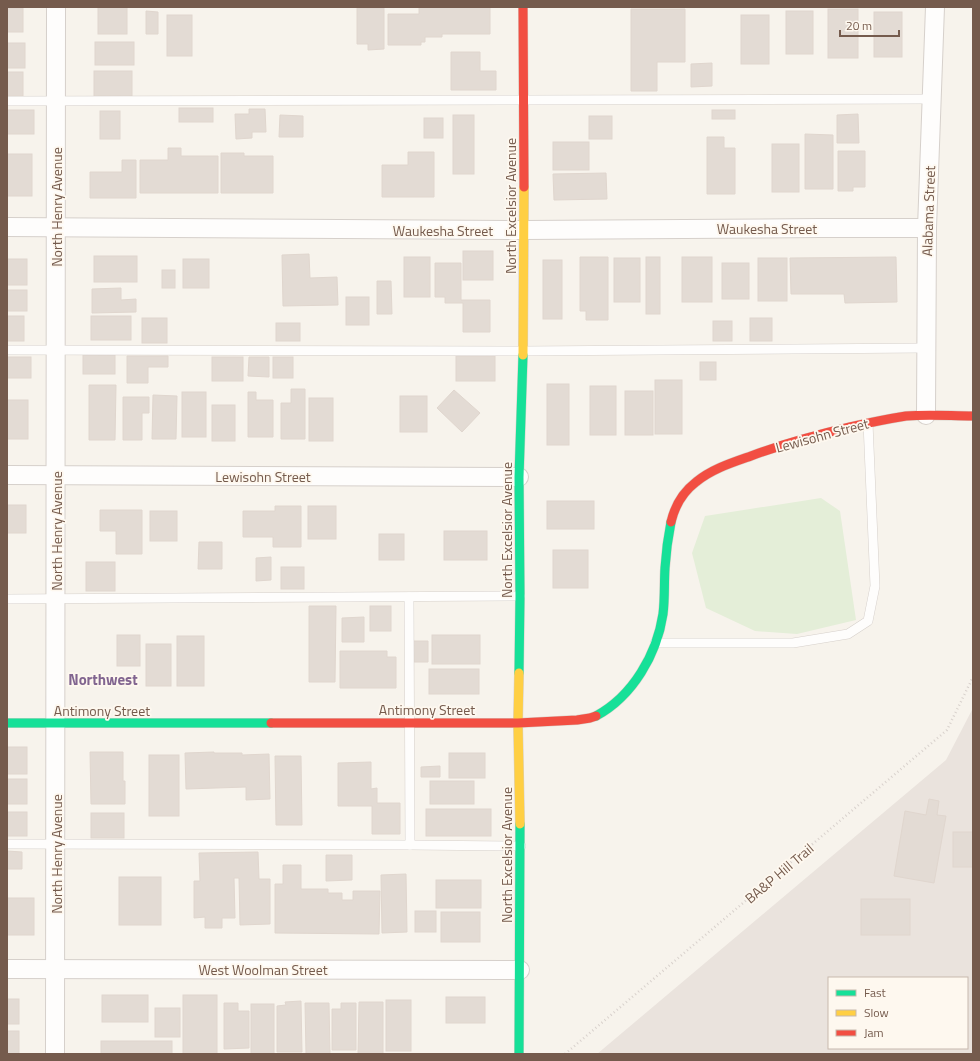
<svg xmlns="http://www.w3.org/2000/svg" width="980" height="1061" font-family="'Titillium Web',sans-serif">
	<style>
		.industrial { fill: #eae3dd; fill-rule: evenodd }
		.green { fill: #e4eed8 }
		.building { fill: #e3dbd4; stroke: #e0d6ce }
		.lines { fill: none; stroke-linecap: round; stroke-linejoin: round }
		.lane-casing { stroke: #d6d0cb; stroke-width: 10 }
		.street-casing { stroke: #d6d0cb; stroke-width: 20 }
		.fast-casing { stroke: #d7d0c8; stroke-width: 10 }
		.slow-casing { stroke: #d7d0c8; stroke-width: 10 }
		.jam-casing { stroke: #d7d0c8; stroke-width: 10 }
		.path { stroke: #d8d1cc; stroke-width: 2.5; stroke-dasharray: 1 3; stroke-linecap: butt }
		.lane { stroke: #fefdfc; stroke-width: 9 }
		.street { stroke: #fefdfc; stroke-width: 18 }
		.fast { stroke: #16e098; stroke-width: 9 }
		.slow { stroke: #ffcf43; stroke-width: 9 }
		.jam { stroke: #f24e42; stroke-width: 9 }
		.labels { text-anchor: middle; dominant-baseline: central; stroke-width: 3.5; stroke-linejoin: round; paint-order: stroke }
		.street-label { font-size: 14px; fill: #755b4d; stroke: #fef8ef }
		.neighbourhood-label { font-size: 15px; font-weight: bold; fill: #816590; stroke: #fef8ef }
	</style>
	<rect width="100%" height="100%" fill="#f7f3ec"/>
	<path class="industrial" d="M973,708V1054H597L946,760ZM829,978H967V1048H829Z"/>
	<path class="green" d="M821,498L840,511L856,620L797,634L755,631L706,608L692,553L705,516Z"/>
	<g class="building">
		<rect x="98" y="7" width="29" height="27"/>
		<path d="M419,7H490V34H442V37H425V42H421V45H388V14H419Z"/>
		<rect x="7" y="8" width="16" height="24"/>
		<path d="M357,8H384V49L368,50V44H357Z"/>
		<path d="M631,9H685V62H657V91H631Z"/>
		<rect x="828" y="9" width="30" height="49"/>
		<path d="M146,11L158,12V34H146Z"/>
		<rect x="786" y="11" width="27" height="43"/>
		<rect x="874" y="12" width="28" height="45"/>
		<rect x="167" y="15" width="25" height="41"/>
		<rect x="741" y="15" width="28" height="49"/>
		<rect x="95" y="42" width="39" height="23"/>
		<rect x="7" y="43" width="18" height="25"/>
		<path d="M451,52H480V71H496V90H451Z"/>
		<path d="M712,63V86L691,87V64Z"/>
		<rect x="94" y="71" width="38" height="25"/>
		<rect x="7" y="72" width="16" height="24"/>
		<rect x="179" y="108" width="34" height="14"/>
		<path d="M249,109H265L266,132H252V138L236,139L235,114H249Z"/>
		<rect x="7" y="110" width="27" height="24"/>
		<rect x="712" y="110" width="23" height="9"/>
		<rect x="100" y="111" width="20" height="28"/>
		<path d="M858,114L859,143H837V115Z"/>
		<path d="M280,115L303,116V137H279Z"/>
		<rect x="453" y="115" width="21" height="59"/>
		<rect x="589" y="116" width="23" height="23"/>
		<rect x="424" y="118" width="19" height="20"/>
		<path d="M805,134L833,135V189H805Z"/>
		<path d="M707,137H724V148H735V194H707Z"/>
		<rect x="553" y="142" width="36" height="28"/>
		<rect x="772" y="144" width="27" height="48"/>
		<path d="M168,148H181V156H218V193H140V160H168Z"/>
		<path d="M838,151H865V187H853V191H838Z"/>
		<path d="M408,152H434V197H382V165H408Z"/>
		<path d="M221,153H244V156H273V193H221Z"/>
		<rect x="7" y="154" width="25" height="42"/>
		<path d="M122,160H136V198H90V172H122Z"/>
		<path d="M606,173L607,199L554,200L553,174Z"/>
		<rect x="463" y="251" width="30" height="29"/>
		<path d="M309,254L310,278L337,277L338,305L283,306L282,255Z"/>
		<rect x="94" y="256" width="43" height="26"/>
		<rect x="404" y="257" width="26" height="40"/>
		<path d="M580,257H608V320H586V311H580Z"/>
		<rect x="646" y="257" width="14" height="57"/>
		<rect x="682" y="257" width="30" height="45"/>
		<path d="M896,257L897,302L845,303L844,294H791L790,258Z"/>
		<rect x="614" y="258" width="26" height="44"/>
		<rect x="758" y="258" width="29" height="43"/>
		<rect x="7" y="259" width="20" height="26"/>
		<rect x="183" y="259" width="26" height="29"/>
		<rect x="543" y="260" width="19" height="59"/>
		<path d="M435,263H461V300H490V332H463V303H445V297H435Z"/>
		<rect x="722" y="263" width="27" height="36"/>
		<rect x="162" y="270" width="13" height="18"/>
		<path d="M377,281H391L392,314H377Z"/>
		<path d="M121,288V300L136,299V312L92,313V289Z"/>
		<rect x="7" y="290" width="20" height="21"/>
		<rect x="346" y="297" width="23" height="28"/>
		<rect x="7" y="316" width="17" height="25"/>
		<rect x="91" y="316" width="40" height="24"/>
		<rect x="142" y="318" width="25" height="25"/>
		<rect x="750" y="318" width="22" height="23"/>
		<rect x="713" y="321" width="19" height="20"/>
		<rect x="276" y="323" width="24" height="18"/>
		<rect x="83" y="355" width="32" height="19"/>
		<path d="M127,356H168V367H148V383H127Z"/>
		<rect x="456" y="356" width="39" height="25"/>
		<rect x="7" y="357" width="24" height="21"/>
		<rect x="212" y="357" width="31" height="24"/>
		<path d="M249,357H269V377L248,376Z"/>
		<rect x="273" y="357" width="20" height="21"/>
		<rect x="700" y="362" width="16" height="18"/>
		<rect x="655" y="380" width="27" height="54"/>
		<rect x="547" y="384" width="22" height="61"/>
		<path d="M89,385H116L115,440H89Z"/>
		<rect x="590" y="386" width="26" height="49"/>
		<path d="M291,389H305V439H281V403H291Z"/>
		<path d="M454,390L480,413L462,432L437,408Z"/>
		<rect x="625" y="391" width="28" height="44"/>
		<rect x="182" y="392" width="24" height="45"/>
		<path d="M248,392H256V400H273V437H248Z"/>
		<path d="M153,395L177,396L176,439H152Z"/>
		<rect x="400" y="396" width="27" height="36"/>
		<path d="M123,397H149V413H142V440H123Z"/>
		<rect x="309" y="398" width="24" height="43"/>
		<rect x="7" y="400" width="21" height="39"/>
		<rect x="212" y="405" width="23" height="36"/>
		<rect x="547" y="501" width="47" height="28"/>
		<rect x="7" y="505" width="19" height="28"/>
		<path d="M275,506H301V547H273V537H243V511H275Z"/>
		<rect x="308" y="506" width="28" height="33"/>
		<path d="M100,510H142V554H116V531H100Z"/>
		<rect x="150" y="511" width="27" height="30"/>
		<rect x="444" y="531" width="43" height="29"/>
		<rect x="379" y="534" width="25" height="26"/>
		<path d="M199,542H222V569H198Z"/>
		<rect x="553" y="550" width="35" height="38"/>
		<path d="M271,557V580L256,581V558Z"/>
		<rect x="86" y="562" width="29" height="29"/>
		<rect x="281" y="567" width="23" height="22"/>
		<path d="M309,606H336L335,682H309Z"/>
		<rect x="370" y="606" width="21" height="25"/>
		<path d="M364,617V642H342V618Z"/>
		<rect x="117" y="635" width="23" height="31"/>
		<rect x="432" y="635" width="48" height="29"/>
		<rect x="177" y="636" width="27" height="50"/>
		<path d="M413,641H428V662H414Z"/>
		<rect x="146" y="644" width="25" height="42"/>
		<path d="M340,651H387V657H396V688H340Z"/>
		<rect x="429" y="669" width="50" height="25"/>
		<rect x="7" y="747" width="20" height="27"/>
		<path d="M90,752H123V781H125V804H91Z"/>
		<path d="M214,752V753H242V755L269,754L270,799L246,800V787L186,789L185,753Z"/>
		<rect x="449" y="753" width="36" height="25"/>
		<rect x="149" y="755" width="30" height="61"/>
		<path d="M275,756H301L302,825H276Z"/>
		<path d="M371,762V789L377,788V803H400V834H372V806H338V763Z"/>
		<path d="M440,766V777H421V767Z"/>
		<rect x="7" y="779" width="20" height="25"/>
		<rect x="430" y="781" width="44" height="23"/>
		<path d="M929,799L939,801L937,815L946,816L934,883L894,876L905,811L926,815Z"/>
		<rect x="426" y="809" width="65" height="27"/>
		<rect x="7" y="812" width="20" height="24"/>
		<rect x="91" y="813" width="33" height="25"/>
		<rect x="953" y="832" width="20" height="35"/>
		<path d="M7,851L22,852V869H7Z"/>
		<path d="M258,852L259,879H270V924L240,925L239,878H234L235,918H222V928H205V917L194,918V881H200L199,853Z"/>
		<path d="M326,855H352V880L326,881Z"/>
		<path d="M283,865H301V889H328V893H342V900H353V891H380L379,934L275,933V884H283Z"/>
		<path d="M406,874L407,932L382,933L381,875Z"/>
		<rect x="119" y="877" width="42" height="48"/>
		<rect x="436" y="880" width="45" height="28"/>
		<rect x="7" y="898" width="27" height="37"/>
		<rect x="861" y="899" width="49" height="36"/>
		<rect x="415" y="911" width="21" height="21"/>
		<rect x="441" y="912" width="39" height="30"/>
		<rect x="102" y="995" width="46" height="27"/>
		<rect x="183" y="995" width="34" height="59"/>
		<rect x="446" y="997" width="39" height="26"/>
		<rect x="7" y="999" width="12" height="25"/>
		<rect x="386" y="1000" width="25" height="51"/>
		<path d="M301,1001L302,1052H277V1006L286,1005L285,1002Z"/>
		<path d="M359,1002H383V1054H358Z"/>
		<path d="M224,1003H238V1011H249V1048L224,1049Z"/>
		<path d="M305,1003H329L330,1054H306Z"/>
		<path d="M341,1003H356V1050H332V1009H341Z"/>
		<rect x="251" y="1004" width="23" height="50"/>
		<rect x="155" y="1008" width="25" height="29"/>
		<rect x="7" y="1031" width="12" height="23"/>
		<rect x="101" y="1041" width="71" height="13"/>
	</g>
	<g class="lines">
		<defs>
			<g id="lane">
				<path d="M7,101L524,100L932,99"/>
				<path d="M7,350L523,351L926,348"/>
				<path d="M409,597L410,845"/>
				<path d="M7,599L520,596"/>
				<path d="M655,643H793L848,634L868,621L875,586L868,423"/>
				<path d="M7,844L410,845L521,846"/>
			</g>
			<g id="street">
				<path d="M7,227L523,230L820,228H927"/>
				<path d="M926,415L927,228L935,7"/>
				<path d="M7,475L519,477"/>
				<path d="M7,969L520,970"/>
				<path d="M55,1054L56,7"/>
			</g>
			<g id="fast">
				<path d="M519,673L520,596L519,477L523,355"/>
				<path d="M596,716C633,696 657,654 663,614C665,598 664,583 665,568C666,552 668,537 671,522"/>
				<path d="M7,723H271"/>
				<path d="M519,1054L520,824"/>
			</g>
			<g id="slow">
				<path d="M523,355L524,187"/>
				<path d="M519,673L518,723L520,824"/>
			</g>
			<g id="jam">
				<path d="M523,7L524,187"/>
				<path d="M671,522C675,505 683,492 696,482C712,469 731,463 751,456C783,444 816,435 850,427C868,423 887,419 906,416C929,414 951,416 973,416"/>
				<path d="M271,723H518L577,720L590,718L596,716"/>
			</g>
		</defs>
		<use href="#lane" class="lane-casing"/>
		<use href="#street" class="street-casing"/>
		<use href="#fast" class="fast-casing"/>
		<use href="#slow" class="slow-casing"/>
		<use href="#jam" class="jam-casing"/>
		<path class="path" d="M565,1054L947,730L973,677"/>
		<use href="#lane" class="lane"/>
		<use href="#street" class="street"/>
		<use href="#fast" class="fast"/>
		<use href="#slow" class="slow"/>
		<use href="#jam" class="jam"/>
	</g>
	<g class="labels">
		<g class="street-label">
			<text transform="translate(510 206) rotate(-90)">North Excelsior Avenue</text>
			<text transform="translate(56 207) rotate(-90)">North Henry Avenue</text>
			<text transform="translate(928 211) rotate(-88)">Alabama Street</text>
			<text x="767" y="228">Waukesha Street</text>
			<text x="443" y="230">Waukesha Street</text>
			<text transform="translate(822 435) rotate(-15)">Lewisohn Street</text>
			<text x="263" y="476">Lewisohn Street</text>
			<text transform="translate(506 530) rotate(-90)">North Excelsior Avenue</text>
			<text transform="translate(56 531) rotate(-90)">North Henry Avenue</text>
			<text x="427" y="709">Antimony Street</text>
			<text x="102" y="710">Antimony Street</text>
			<text transform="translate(56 854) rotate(-90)">North Henry Avenue</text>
			<text transform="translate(506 855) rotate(-90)">North Excelsior Avenue</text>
			<text transform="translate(779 873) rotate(-40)">BA&amp;P Hill Trail</text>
			<text x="263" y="969">West Woolman Street</text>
		</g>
		<g class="neighbourhood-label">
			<text x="103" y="679">Northwest</text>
		</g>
	</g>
	<rect width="980" height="1061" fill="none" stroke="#755b4d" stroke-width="16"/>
	<rect x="828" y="977" width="140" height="72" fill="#fef8ef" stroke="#c7b9ae"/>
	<rect x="836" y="990" width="20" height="6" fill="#16e098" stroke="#c7b9ae"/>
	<text x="864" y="997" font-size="12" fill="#755b4d">Fast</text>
	<rect x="836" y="1010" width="20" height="6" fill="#ffcf43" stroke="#c7b9ae"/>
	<text x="864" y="1017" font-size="12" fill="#755b4d">Slow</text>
	<rect x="836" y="1030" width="20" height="6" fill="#f24e42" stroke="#c7b9ae"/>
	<text x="864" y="1037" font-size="12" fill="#755b4d">Jam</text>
	<path d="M840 30v6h59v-6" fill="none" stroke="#755b4d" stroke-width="2"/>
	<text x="846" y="30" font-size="12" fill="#755b4d" stroke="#fef8ef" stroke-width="3" paint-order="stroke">20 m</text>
</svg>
